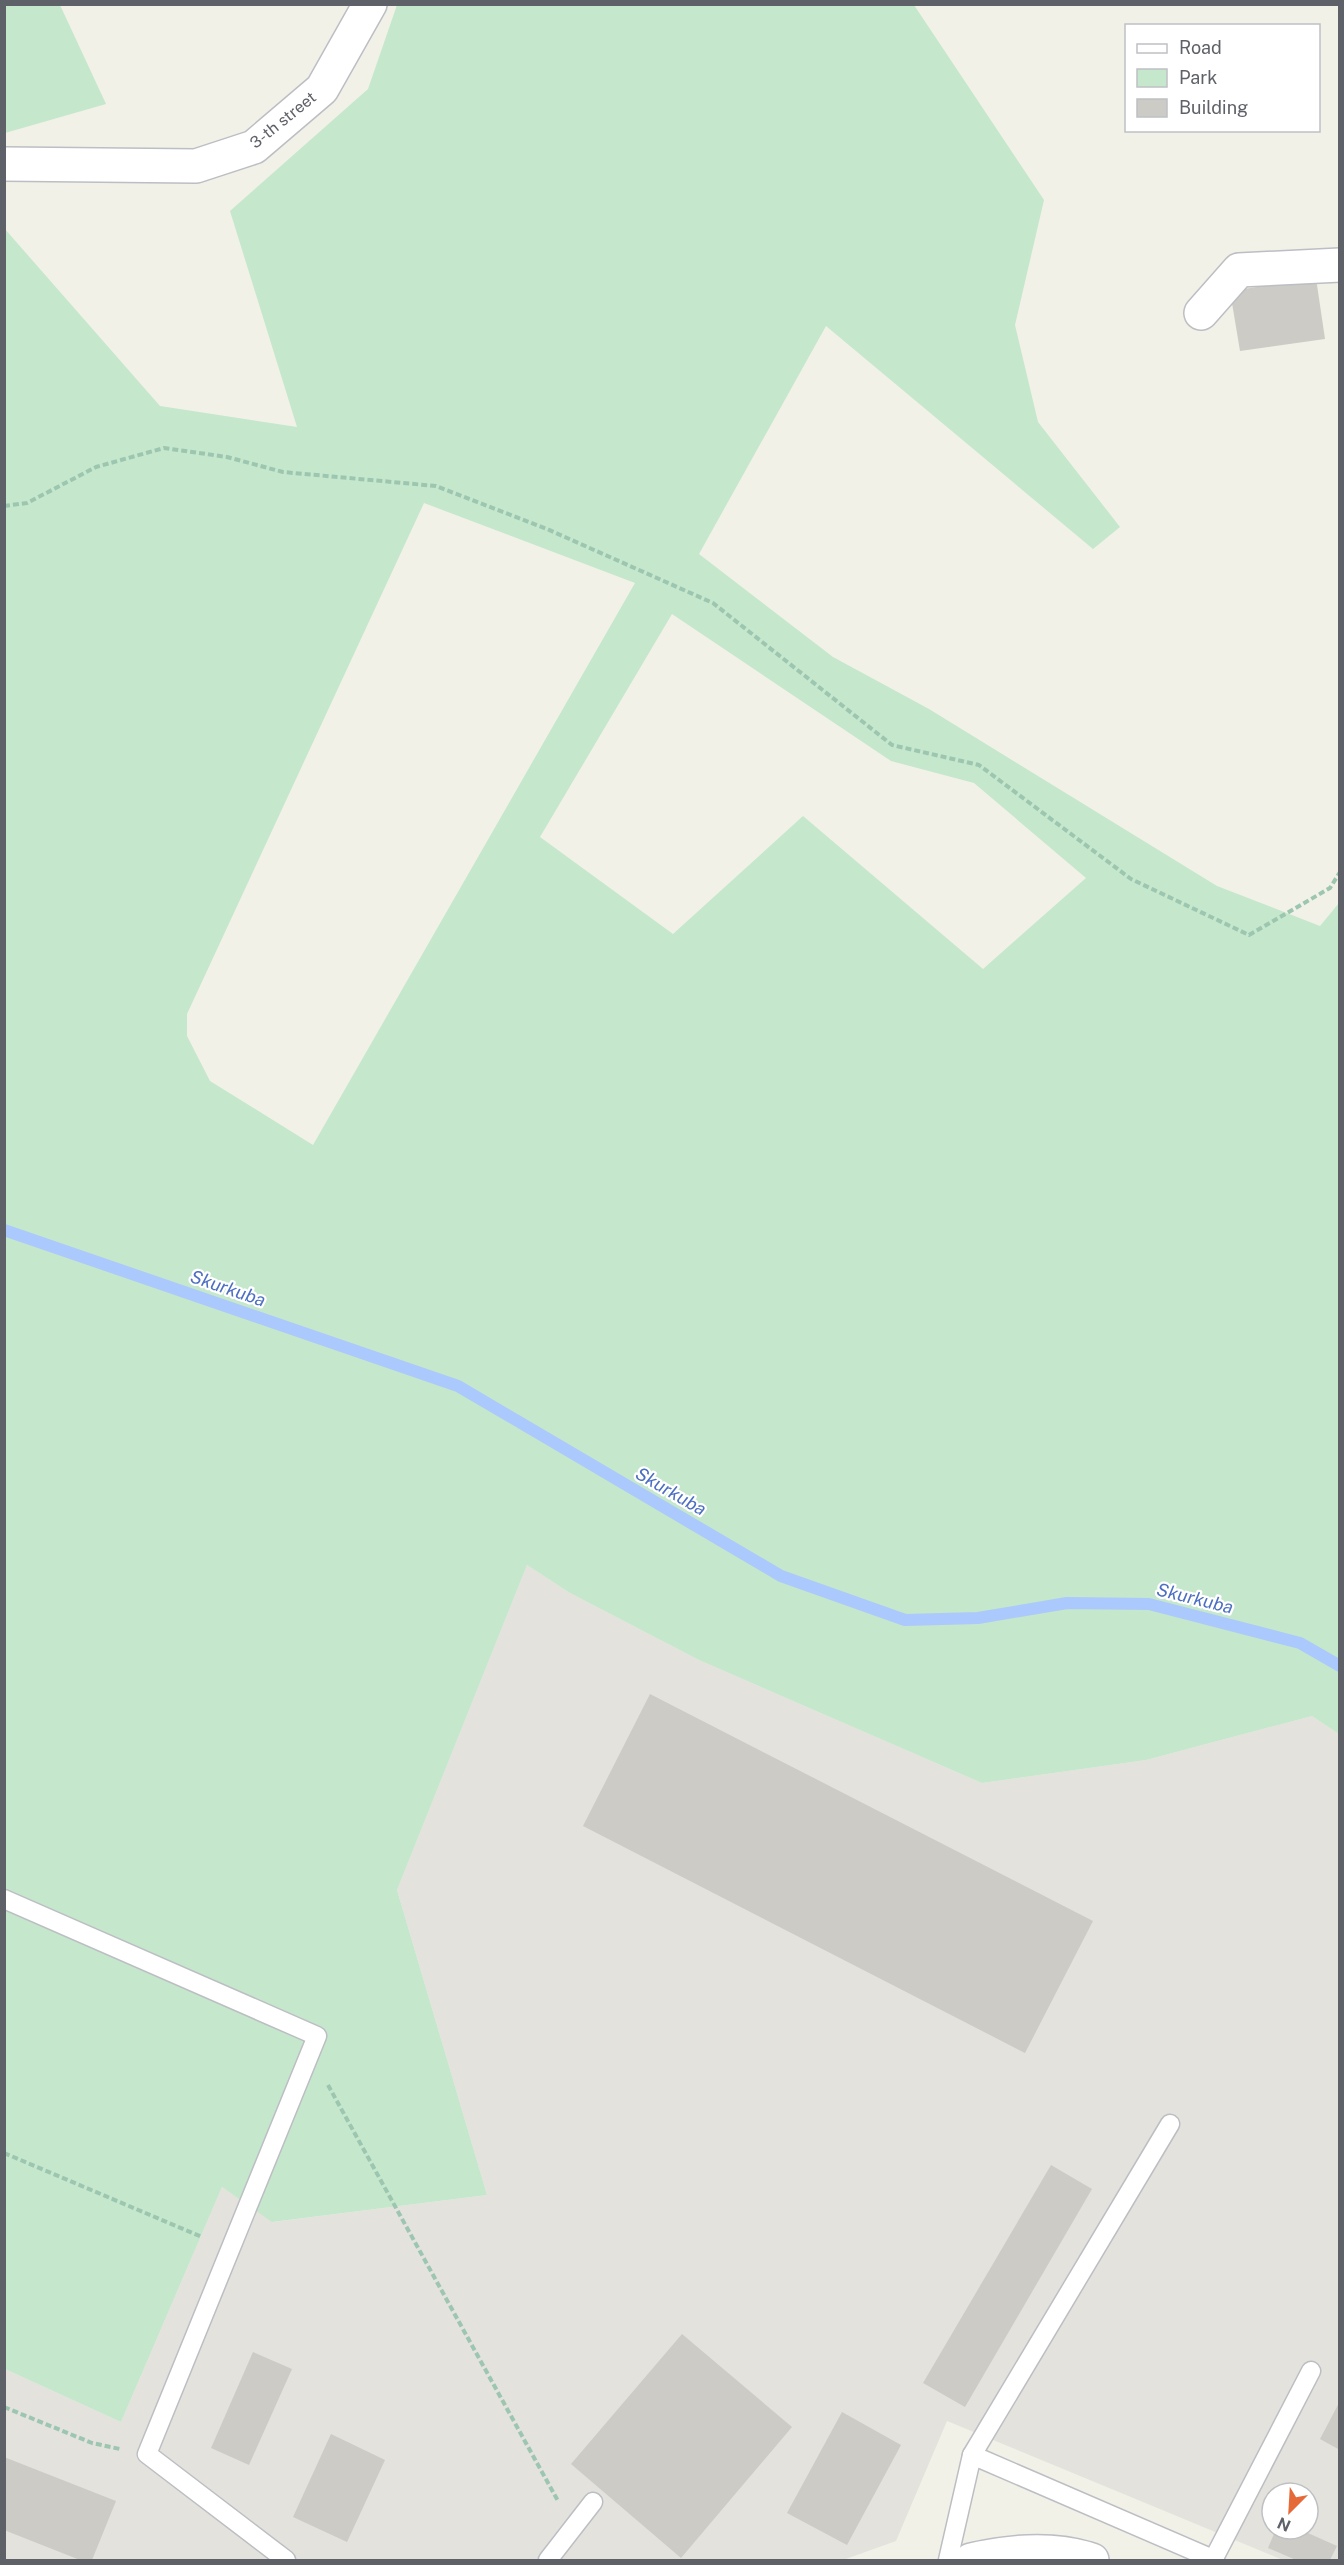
<svg xmlns="http://www.w3.org/2000/svg" width="1344" height="2565" font-family="'Public Sans',sans-serif">
	<style>
		.industrial { fill: #e3e2dc; fill-rule: evenodd }
		.green { fill: #c5e7cc; fill-rule: evenodd }
		.lines { fill: none; stroke-linecap: round; stroke-linejoin: round }
		.stream { stroke: #abc9fd; stroke-width: 12 }
		.building { fill: #cccbc5 }
		.service-casing { stroke: #bcbec3; stroke-width: 21 }
		.minor-casing { stroke: #bcbec3; stroke-width: 36 }
		.tertiary-casing { stroke: #bcbec3; stroke-width: 36 }
		.path { stroke: #9dc6b1; stroke-width: 4; stroke-dasharray: 6 3; stroke-linecap: butt }
		.service { stroke: #fff; stroke-width: 18 }
		.minor { stroke: #fff; stroke-width: 33 }
		.tertiary { stroke: #fff; stroke-width: 33 }
		.labels { text-anchor: middle; dominant-baseline: central; stroke-width: 4.5; stroke-linejoin: round; paint-order: stroke }
		.street-label { font-size: 16px; fill: #5f6168; stroke: #fff }
		.water-label { font-size: 18px; font-style: italic; fill: #4c6ec3; stroke: #fff }
	</style>
	<rect width="100%" height="100%" fill="#f1f1e8"/>
	<path class="industrial" d="M527,1565L570,1593L699,1660L982,1783L1146,1760L1312,1716L1339,1734V2560H1283L947,2421L896,2541L843,2560H5V2369L121,2422L222,2187L273,2222L487,2195L397,1890ZM1272,2493H1308V2529H1272Z"/>
	<g class="green">
		<path d="M4,5H60L106,104L5,133Z"/>
		<path d="M397,5H914L1044,200L1015,325L1038,422L1120,527L1093,549L826,326L699,554L833,657L929,709L1217,886L1320,926L1339,903V1734L1312,1716L1146,1760L982,1783L699,1660L570,1593L527,1565L397,1890L487,2195L272,2222L222,2187L121,2422L5,2369L4,228L160,406L297,427L230,211L368,89ZM424,503L635,583L313,1145L210,1081L187,1036V1014ZM672,614L891,761L974,783L1086,878L983,969L803,816L673,934L540,837Z"/>
	</g>
	<g class="lines">
		<path class="stream" d="M4,1230L458,1386L781,1576L905,1620L978,1618L1067,1603L1149,1604L1300,1643L1340,1666"/>
	</g>
	<g class="building">
		<path d="M1316,278L1325,339L1240,351L1230,291Z"/>
		<path d="M650,1694L1093,1921L1025,2053L583,1826Z"/>
		<path d="M1051,2165L1092,2189L965,2407L923,2383Z"/>
		<path d="M682,2334L792,2427L681,2558L571,2464Z"/>
		<path d="M253,2352L292,2369L249,2465L211,2448Z"/>
		<path d="M1340,2401V2450L1320,2439Z"/>
		<path d="M842,2412L901,2445L847,2545L787,2513Z"/>
		<path d="M331,2434L385,2460L347,2542L293,2517Z"/>
		<path d="M4,2457L116,2501L92,2560H80L4,2530Z"/>
		<path d="M1276,2529H1299L1337,2546L1330,2560H1296L1268,2548Z"/>
	</g>
	<g class="lines">
		<defs>
			<g id="service">
				<path d="M4,1899L317,2036L147,2454L286,2560"/>
				<path d="M972,2455L1170,2124"/>
				<path d="M548,2560L593,2502"/>
				<path d="M948,2560L972,2455L1215,2560"/>
				<path d="M1213,2560L1311,2371"/>
			</g>
			<g id="minor">
				<path d="M4,164L196,166L254,147L322,89L370,4"/>
				<path d="M1201,313L1239,270L1340,265"/>
			</g>
			<path id="tertiary" d="M971,2560C1010,2551 1054,2547 1092,2560"/>
		</defs>
		<use href="#service" class="service-casing"/>
		<use href="#minor" class="minor-casing"/>
		<use href="#tertiary" class="tertiary-casing"/>
		<g class="path">
			<path d="M4,506L27,503L96,467L164,448L227,457L283,472L436,486L547,529L713,603L892,745L979,765L1131,879L1249,935L1330,888L1340,872"/>
			<path d="M328,2085L558,2501"/>
			<path d="M4,2153L202,2237"/>
			<path d="M4,2407L92,2443L120,2449"/>
		</g>
		<use href="#service" class="service"/>
		<use href="#minor" class="minor"/>
		<use href="#tertiary" class="tertiary"/>
	</g>
	<g class="labels">
		<g class="street-label">
			<text transform="translate(283 120) rotate(-39)">3-th street</text>
		</g>
		<g class="water-label">
			<text transform="translate(228 1288) rotate(19)">Skurkuba</text>
			<text transform="translate(671 1491) rotate(30)">Skurkuba</text>
			<text transform="translate(1195 1598) rotate(14)">Skurkuba</text>
		</g>
	</g>
	<rect width="1344" height="2565" fill="none" stroke="#5f6168" stroke-width="12"/>
	<rect x="1125" y="24" width="195" height="108" fill="#ffffff" stroke="#bfc0c3" stroke-width="1.5"/>
	<rect x="1137" y="44" width="30" height="9" fill="#ffffff" stroke="#bfc0c3" stroke-width="1.5"/>
	<text x="1179" y="54" font-size="18" fill="#5f6168">Road</text>
	<rect x="1137" y="69" width="30" height="18" fill="#c5e7cc" stroke="#bfc0c3" stroke-width="1.5"/>
	<text x="1179" y="84" font-size="18" fill="#5f6168">Park</text>
	<rect x="1137" y="99" width="30" height="18" fill="#cccbc5" stroke="#bfc0c3" stroke-width="1.5"/>
	<text x="1179" y="114" font-size="18" fill="#5f6168">Building</text>
	<g transform="translate(1290 2511) rotate(204)"><circle r="28" fill="#ffffff" stroke="#bfc0c3" stroke-width="1.5"/>
	<path d="M0-4.5L10 22L0 15L-10 22Z" fill="#e66938"/>
	<text y="-9" font-size="16" font-weight="bold" text-anchor="middle" fill="#5f6168">N</text>
	</g>
</svg>
